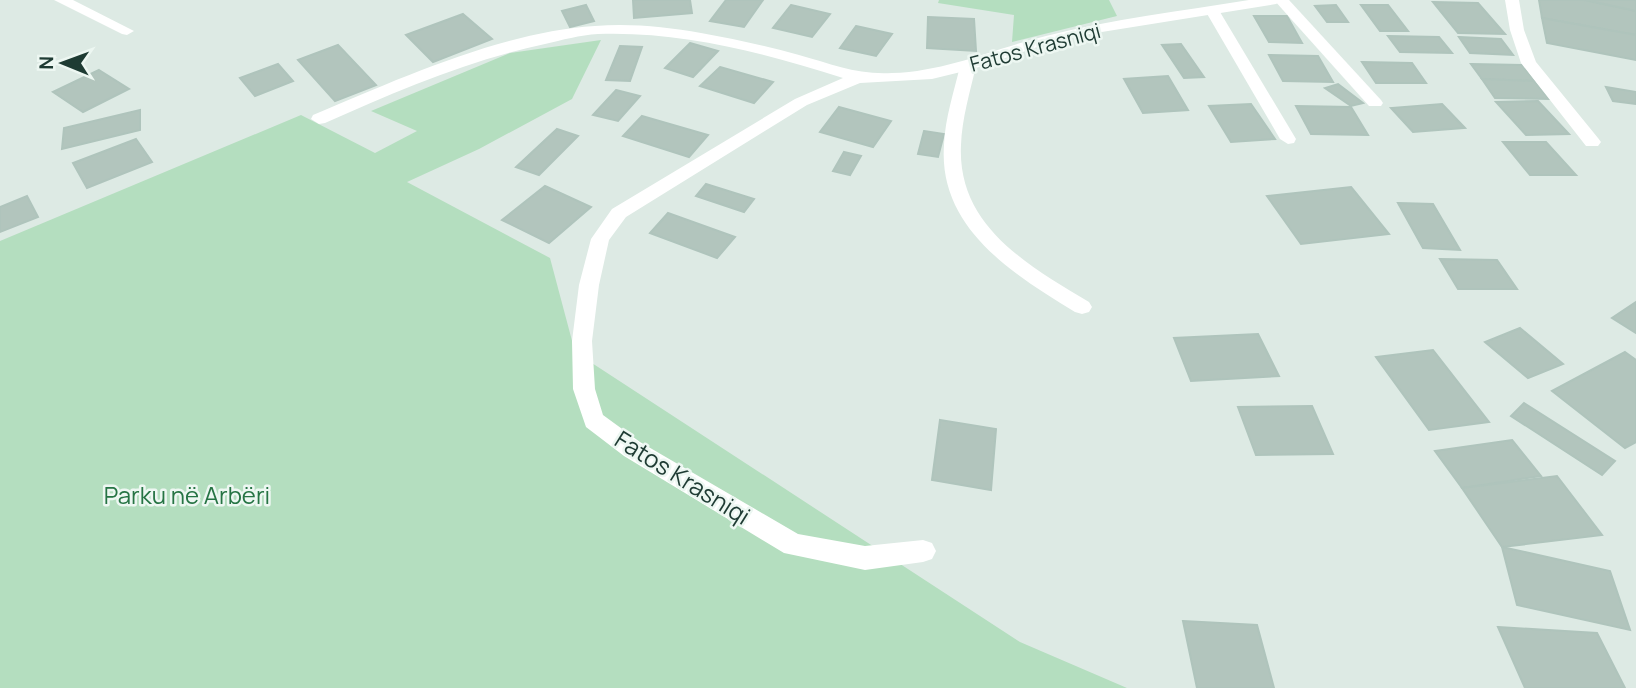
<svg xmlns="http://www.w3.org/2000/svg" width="1636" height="688" font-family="Manrope,sans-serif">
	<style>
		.green { fill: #b4debf }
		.building { fill: #b2c5bd; stroke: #afc4bc; stroke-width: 2 }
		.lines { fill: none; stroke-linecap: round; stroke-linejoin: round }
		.service { fill: #fff; fill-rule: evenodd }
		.minor { fill: #fff; fill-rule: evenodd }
		.labels { text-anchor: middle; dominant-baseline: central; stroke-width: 5; stroke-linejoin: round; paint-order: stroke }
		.far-street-label { font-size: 21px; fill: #1e3b33; stroke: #edf7f2 }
		.street-label { font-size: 24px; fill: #1e3b33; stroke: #edf7f2 }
		.park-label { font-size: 24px; fill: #267444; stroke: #edf7f2 }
	</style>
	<rect width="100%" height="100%" fill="#ddeae4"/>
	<g class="green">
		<path d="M939,0H1109L1117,16L1012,42L1014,15L938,3Z"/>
		<path d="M601,40L572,99L479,149L407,182L550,258L575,352L1020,642L1127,688H0V241L301,115L375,153L417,131L371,111L510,53Z"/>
	</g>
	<g class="building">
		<path d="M633,0H690L692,13L634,18Z"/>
		<path d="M726,0H763L744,27L710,21Z"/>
		<path d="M1539,0H1584L1636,11V35L1542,18Z"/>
		<path d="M1586,0H1636V11Z"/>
		<path d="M1433,2L1478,3L1505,34L1458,33Z"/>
		<path d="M586,5L594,21L570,27L562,11Z"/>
		<path d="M791,5L830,14L812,37L773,28Z"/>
		<path d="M1336,5L1348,22H1327L1315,6Z"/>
		<path d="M1361,5H1388L1408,31H1380Z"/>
		<path d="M463,14L492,39L433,62L406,35Z"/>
		<path d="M1254,16H1287L1302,43L1269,42Z"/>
		<path d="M928,17L974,19L976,51L927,48Z"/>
		<path d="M1542,18L1636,35V60L1547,43Z"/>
		<path d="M856,26L892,34L876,56L840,48Z"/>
		<path d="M1388,36L1439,37L1452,53L1400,52Z"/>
		<path d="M1459,37L1501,39L1513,55L1470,53Z"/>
		<path d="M690,43L718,51L693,77L665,68Z"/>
		<path d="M1181,44L1204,77L1184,78L1162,45Z"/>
		<path d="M338,45L376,85L335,101L298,60Z"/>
		<path d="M620,46L642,47L630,81L606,80Z"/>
		<path d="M1269,55L1318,56L1333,82L1283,81Z"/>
		<path d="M1362,62L1412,63L1426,83H1376Z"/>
		<path d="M278,64L293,81L255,96L240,78Z"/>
		<path d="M1471,64L1522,65L1534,81L1482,79Z"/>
		<path d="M720,67L773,82L754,103L700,86Z"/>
		<path d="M99,70L129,89L83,112L53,92Z"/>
		<path d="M1168,76L1188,110L1143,113L1124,79Z"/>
		<path d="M1482,79L1534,81L1549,99L1495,98Z"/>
		<path d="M1338,84L1363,103L1351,106L1325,88Z"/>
		<path d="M1606,87L1636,92V104L1613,101Z"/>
		<path d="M616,90L640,96L618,121L593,115Z"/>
		<path d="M1538,101L1569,134L1526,135L1496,102Z"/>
		<path d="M1251,104L1275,139L1231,142L1209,106Z"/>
		<path d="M1442,104L1465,128L1413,132L1391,108Z"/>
		<path d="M1296,106L1351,107L1368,135L1311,134Z"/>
		<path d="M839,107L891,121L873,147L820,132Z"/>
		<path d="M140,110V130L62,149L64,128Z"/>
		<path d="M642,116L708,135L689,157L623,136Z"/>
		<path d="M557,129L578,136L539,175L516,167Z"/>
		<path d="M924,131L944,134L938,157L918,154Z"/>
		<path d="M136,139L152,162L87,188L73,163Z"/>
		<path d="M1503,142H1546L1576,175H1530Z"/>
		<path d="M844,152L861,156L850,175L833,171Z"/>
		<path d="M706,184L754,199L744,212L696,196Z"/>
		<path d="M545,186L591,207L549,243L502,220Z"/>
		<path d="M1351,187L1389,234L1301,244L1267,196Z"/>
		<path d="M27,196L38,217L0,232V207Z"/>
		<path d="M1398,203L1433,204L1460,250L1423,248Z"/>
		<path d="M668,213L735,237L717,258L650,233Z"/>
		<path d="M1440,259L1497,260L1517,289H1458Z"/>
		<path d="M1636,302V333L1612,318Z"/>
		<path d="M1520,328L1563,364L1528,378L1485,342Z"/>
		<path d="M1258,334L1279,376L1191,381L1174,338Z"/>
		<path d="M1433,350L1489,422L1429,430L1376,357Z"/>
		<path d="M1625,352L1636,360V442L1625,448L1552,391Z"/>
		<path d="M1524,403L1615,461L1602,475L1511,416Z"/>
		<path d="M1312,406L1333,454L1256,455L1238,407Z"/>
		<path d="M940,420L996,429L991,490L932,480Z"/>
		<path d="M1512,440L1541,476L1462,488L1435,451Z"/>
		<path d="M1557,476L1602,535L1502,547L1462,488Z"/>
		<path d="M1502,547L1610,571L1630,630L1517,605Z"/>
		<path d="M1183,621L1257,625L1274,688H1197Z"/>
		<path d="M1498,627L1597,633L1625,688H1525Z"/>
	</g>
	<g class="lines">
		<g class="service">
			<path d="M1274,0H1289L1381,100L1383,103L1381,106H1369Z"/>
			<path d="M1213,8L1220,12L1296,139L1294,143L1288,144L1280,139L1206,12Z"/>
			<path d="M968,61L976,66C970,92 962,118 961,145C957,226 1029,266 1089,302L1092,307L1089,312L1082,314L1075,312C1013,274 938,228 944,145C945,118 954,92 960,66Z"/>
		</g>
		<g class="minor">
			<path d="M54,0H73L134,31L127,35L122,34Z"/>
			<path d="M1249,0H1283L1276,4L1083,35L1043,45L973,69L932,79L860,83L807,105L626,217L609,240L599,285L592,341L595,389L603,415L640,442L798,534L865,546L923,540L932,543L936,551L932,559L923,562L865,570L784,553L624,456L586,427L573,389L572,341L579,285L591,239L612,209L795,99L843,78C765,53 682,31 598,34C580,35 562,40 545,44C469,60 397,91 325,123L319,124L311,119L313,115C399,79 501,32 595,26C630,23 667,27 701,33C734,39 767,46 799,55C832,64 857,75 892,73C948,71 992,49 1046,36C1113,19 1181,11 1249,0Z"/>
			<path d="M1505,0H1519L1524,30L1536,62L1598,138L1601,142L1598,146H1586L1521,63L1510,30Z"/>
		</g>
	</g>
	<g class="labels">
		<g class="far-street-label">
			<text transform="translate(1035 47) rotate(-15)">Fatos Krasniqi</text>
		</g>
		<g class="street-label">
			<text transform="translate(683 477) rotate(32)">Fatos Krasniqi</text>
		</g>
		<g class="park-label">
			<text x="187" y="494">Parku në Arbëri</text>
		</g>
	</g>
	<g transform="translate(63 63) rotate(271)" stroke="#edf7f2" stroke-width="5" paint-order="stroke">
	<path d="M0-5L12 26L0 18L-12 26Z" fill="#1e3b33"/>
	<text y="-10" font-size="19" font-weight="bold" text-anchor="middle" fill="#1e3b33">N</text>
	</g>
</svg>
